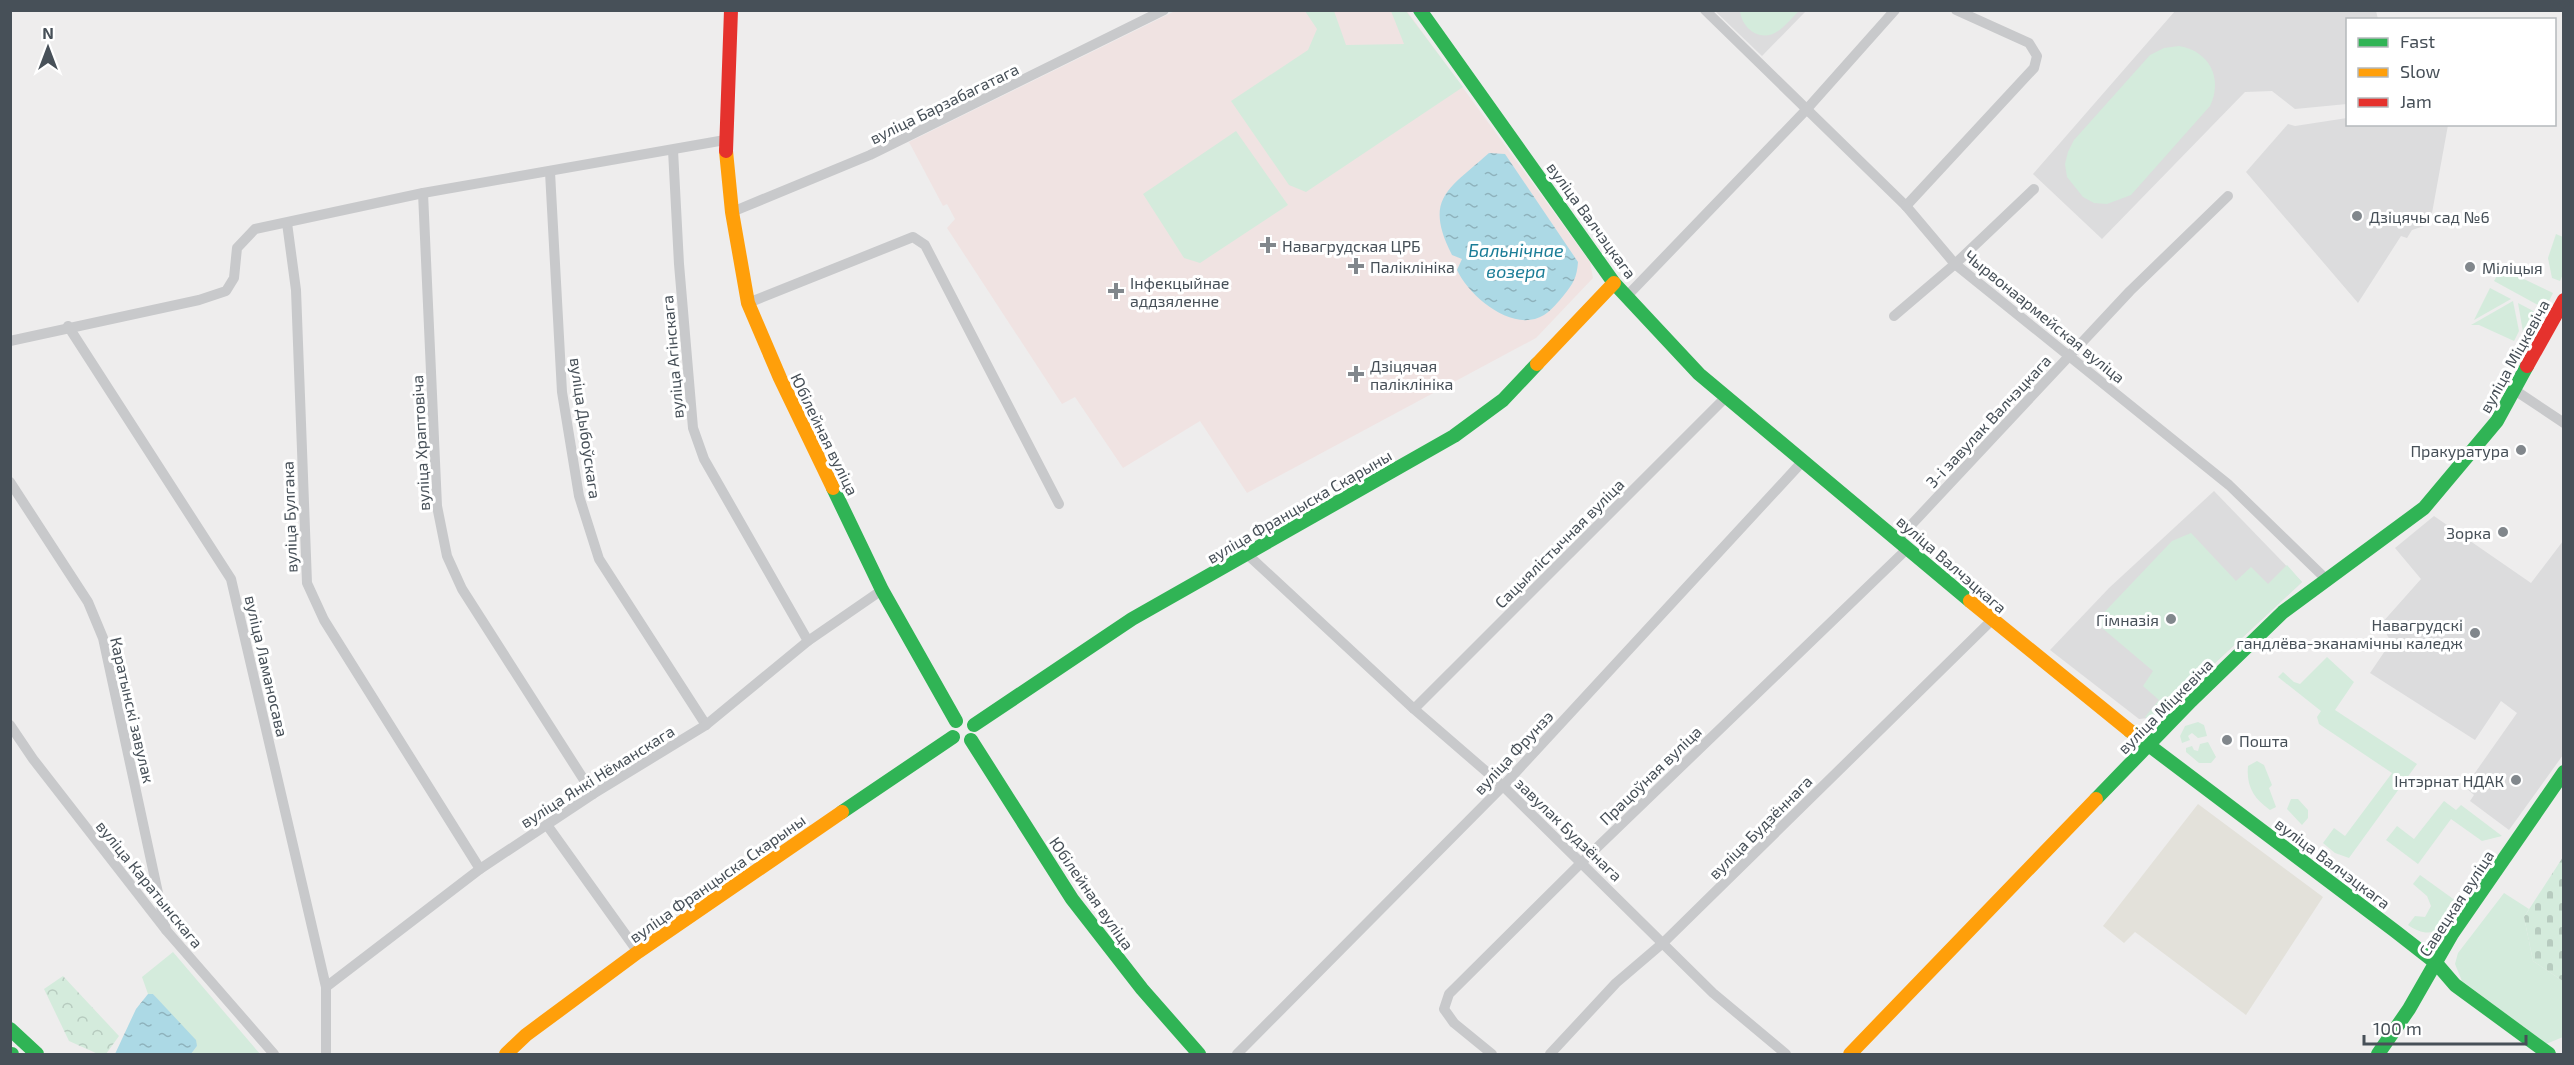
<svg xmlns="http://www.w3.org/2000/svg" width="2574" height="1065" font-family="'Exo 2',sans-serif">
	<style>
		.commercial { fill: #e3e1da }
		.education { fill: #dcdcdd }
		.medical { fill: #f0e3e2 }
		.green { fill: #d4ebdc }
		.forest { fill: url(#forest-crowns) }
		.cemetery { fill: url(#cemetery-stones) }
		.water { fill: url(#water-ripples) }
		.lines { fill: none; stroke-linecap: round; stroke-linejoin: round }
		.street { stroke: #c8c9cb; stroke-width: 10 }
		.fast { stroke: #30b455; stroke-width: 14 }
		.slow { stroke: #ff9f0a; stroke-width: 14 }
		.jam { stroke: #e5322d; stroke-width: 14 }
		.poi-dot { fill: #81878c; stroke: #fff; stroke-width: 2 }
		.labels { text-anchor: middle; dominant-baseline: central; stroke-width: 6; stroke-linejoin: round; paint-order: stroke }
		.street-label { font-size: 16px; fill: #475058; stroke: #fff }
		.poi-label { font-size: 16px; fill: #475058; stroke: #fff; text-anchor: start }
		.water-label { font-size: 18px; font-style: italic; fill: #1b7d97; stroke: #fff }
	</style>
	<defs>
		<pattern id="forest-crowns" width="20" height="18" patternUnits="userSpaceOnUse" patternTransform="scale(1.5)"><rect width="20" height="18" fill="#d4ebdc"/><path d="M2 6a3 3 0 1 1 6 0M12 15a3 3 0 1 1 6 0" fill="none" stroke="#b7cbbf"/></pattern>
		<pattern id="cemetery-stones" width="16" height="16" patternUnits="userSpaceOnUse" patternTransform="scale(1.5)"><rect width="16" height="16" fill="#d4ebdc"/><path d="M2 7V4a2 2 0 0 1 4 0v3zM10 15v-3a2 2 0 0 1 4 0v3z" fill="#b7cbbf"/></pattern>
		<pattern id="water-ripples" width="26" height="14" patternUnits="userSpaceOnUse" patternTransform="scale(1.5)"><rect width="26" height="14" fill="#acd9e5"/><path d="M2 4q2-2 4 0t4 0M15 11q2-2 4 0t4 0" fill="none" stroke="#8eb2bc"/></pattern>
	</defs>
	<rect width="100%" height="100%" fill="#eeeded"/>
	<path class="commercial" d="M2198,804L2323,897L2246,1015L2135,932L2124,943L2103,926Z"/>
	<g class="education">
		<path d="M1715,11H1806L1762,56Z"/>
		<path d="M2175,11H2376L2378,19L2348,20L2347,104L2295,109L2272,91L2245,92L2102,239L2033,174Z"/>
		<path d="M2347,118L2348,124L2448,125L2430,224L2412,230L2407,238L2401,236L2358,303L2246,172L2288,124L2295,126Z"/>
		<path d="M2214,491L2302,582L2157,717L2139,719L2050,650L2109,588Z"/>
		<path d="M2434,516L2531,583L2563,541V755L2509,830L2470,801L2474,795L2465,787L2517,713L2501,701L2475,740L2370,673L2391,642L2381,624L2421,579L2395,548Z"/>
	</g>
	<path class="medical" d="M1175,11H1407L1590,262L1593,278L1536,338L1247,493L1200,421L1123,468L1075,397L1062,404L947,228L955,219L947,204L943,206L909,142Z"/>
	<g class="green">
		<path d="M1305,11H1334L1346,45L1404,44L1391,11H1406L1463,87L1306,192L1289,185L1231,101L1308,50L1317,29Z"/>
		<path d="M1740,11V10L1799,11C1792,17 1786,26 1778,31C1761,43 1742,29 1740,11Z"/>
		<path d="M2179,46C2210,51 2223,79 2210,106L2131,195L2107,204L2094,203L2083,197L2067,177L2065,164L2068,152L2074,140L2150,55L2164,48Z"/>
		<path d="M1236,131L1288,205L1200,263L1184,258L1143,194Z"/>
		<path d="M2556,234L2563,237V274L2560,281L2552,278L2548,258Z"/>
		<path d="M2501,268L2553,293L2545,309L2494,281Z"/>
		<path d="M2490,288L2511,299L2474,320Z"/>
		<path d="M2513,301L2519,331L2514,341L2479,325H2471Z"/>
		<path d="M2518,303L2541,315L2531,336L2523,332Z"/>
		<path d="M2191,533L2236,581L2251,567L2268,584L2287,565L2302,582L2157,717L2147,718L2145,717L2159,700L2143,686L2153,671L2095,622L2172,541Z"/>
		<path d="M2327,657L2354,682L2335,710L2417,764L2349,858L2335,853L2323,843L2334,828L2345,836L2392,773L2319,724L2317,717L2321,711L2278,677L2283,672L2294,682L2300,684Z"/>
		<path d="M2198,722L2204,725L2207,736L2198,738L2192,733L2188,736L2190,740L2182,743L2180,736L2185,726Z"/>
		<path d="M2208,742L2216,757L2211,763H2199L2186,752V748L2192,746L2194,750L2198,751L2200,744Z"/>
		<path d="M2257,761L2264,765L2272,785L2269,788L2276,807L2270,810C2254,799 2246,786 2248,766Z"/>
		<path d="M2291,799H2298L2308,810V818L2302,825L2287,809Z"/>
		<path d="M2444,801L2456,810L2461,805L2502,836L2482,841L2451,819L2418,864L2386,840L2397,826L2414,839Z"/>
		<path d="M2420,875L2456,901C2457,908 2453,912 2449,918C2438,936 2424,936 2408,925L2415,916L2425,917L2431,906L2427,896L2413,884Z"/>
		<path d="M2504,893L2529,909L2524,917L2533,961L2563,981V1037L2546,1044L2462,981L2455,964L2458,953Z"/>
		<path d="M173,952L260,1054H191L197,1046L153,994H148L142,977Z"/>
	</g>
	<path class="forest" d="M63,976L119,1036L106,1054H98L69,1041L44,989Z"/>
	<path class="cemetery" d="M2563,857V981L2533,961L2524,917Z"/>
	<g class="water">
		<path d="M1489,153L1505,154L1578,262C1577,277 1573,284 1564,295C1558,302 1552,310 1544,315C1513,334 1469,296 1457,270L1462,259L1452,255C1423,198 1449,189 1489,153Z"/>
		<path d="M148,994H153L196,1040L197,1046L191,1054H115L136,1009Z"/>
	</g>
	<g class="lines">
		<g class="street">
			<path d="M1705,10L1906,206L1955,264L2229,485L2328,581"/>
			<path d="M673,150L679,264L693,428L704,459L808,641"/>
			<path d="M550,172L562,392L579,496L599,559L706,725"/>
			<path d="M423,193L437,506L447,556L462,589L593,794"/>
			<path d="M1906,206L2034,68L2037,56L2029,43L1956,10"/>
			<path d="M732,212L870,155L1164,10"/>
			<path d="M287,223L296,290L307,583L324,620L480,869"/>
			<path d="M1627,296L1806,110L1895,10"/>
			<path d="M748,303L913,237L925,245L1059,504"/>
			<path d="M1894,316L1955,264L2034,189"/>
			<path d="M68,326L231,579L326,987V1054"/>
			<path d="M10,341L199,300L226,291L234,278L237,248L255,229L423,193L725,140"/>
			<path d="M2516,391L2564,423"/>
			<path d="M10,482L88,602L103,638L166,930"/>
			<path d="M1898,539L2130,291L2228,196"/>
			<path d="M1248,555L1414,709L1503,786L1713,993L1786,1054"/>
			<path d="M1414,709L1725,398"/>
			<path d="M10,725L33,759L166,930L274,1054"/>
			<path d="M547,825L638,952"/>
			<path d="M326,987L480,869L593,794L706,725L808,641L882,590"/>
			<path d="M1237,1054L1503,786L1802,462"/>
			<path d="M1492,1054L1454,1023L1444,1009L1449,994L1582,862L1908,548"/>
			<path d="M1550,1054L1616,983L1664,942L1992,620"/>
		</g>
		<g class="fast">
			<path d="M1420,10L1614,283L1699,374L1970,601"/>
			<path d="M833,488L882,590L956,721"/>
			<path d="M974,725L1132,619L1454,436L1503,400L1537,364"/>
			<path d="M2130,731L2395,931L2436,963L2455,985L2549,1054"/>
			<path d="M971,740L1072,899L1142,989L1199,1054"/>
			<path d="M2096,799L2191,701L2283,612L2424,508L2497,421L2527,366"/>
			<path d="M842,812L953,737"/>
			<path d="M10,1029L37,1054"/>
			<path d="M10,1054H12"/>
			<path d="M2378,1054L2409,1009L2452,934L2564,772"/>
		</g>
		<g class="slow">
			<path d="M726,151L732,212L748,303L780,378L833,488"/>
			<path d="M1537,364L1614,283"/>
			<path d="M1970,601L2130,731"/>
			<path d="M506,1054L526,1035L638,952L842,812"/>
			<path d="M1850,1054L2096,799"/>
		</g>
		<g class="jam">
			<path d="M726,151L731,10"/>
			<path d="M2527,366L2564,300"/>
		</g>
	</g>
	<g class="poi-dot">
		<circle cx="2357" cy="216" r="6"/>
		<path d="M1265 236h6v6h6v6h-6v6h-6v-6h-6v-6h6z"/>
		<path d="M1353 257h6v6h6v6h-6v6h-6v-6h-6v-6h6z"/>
		<circle cx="2470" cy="267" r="6"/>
		<path d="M1113 282h6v6h6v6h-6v6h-6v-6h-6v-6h6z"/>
		<path d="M1353 365h6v6h6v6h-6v6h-6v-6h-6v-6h6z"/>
		<circle cx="2521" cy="450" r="6"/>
		<circle cx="2503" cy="532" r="6"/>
		<circle cx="2171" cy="619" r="6"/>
		<circle cx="2475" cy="633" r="6"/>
		<circle cx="2227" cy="740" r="6"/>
		<circle cx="2516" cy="780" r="6"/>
	</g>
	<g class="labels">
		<g class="street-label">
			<text transform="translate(944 103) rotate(-26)">вуліца Барзабагатага</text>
			<text transform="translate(1592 220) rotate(54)">вуліца Валчэцкага</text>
			<text transform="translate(2045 316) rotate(39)">Чырвонаармейская вуліца</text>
			<text transform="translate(2514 356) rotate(-61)">вуліца Міцкевіча</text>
			<text transform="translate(672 357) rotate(-95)">вуліца Агінскага</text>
			<text transform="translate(1988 421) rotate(-47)">3-і завулак Валчэцкага</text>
			<text transform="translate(586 428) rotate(82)">вуліца Дыбоўскага</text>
			<text transform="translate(825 434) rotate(64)">Юбілейная вуліца</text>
			<text transform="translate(420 443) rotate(-93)">вуліца Храптовіча</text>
			<text transform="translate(1299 506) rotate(-30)">вуліца Францыска Скарыны</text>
			<text transform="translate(289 517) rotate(-92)">вуліца Булгака</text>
			<text transform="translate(1559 543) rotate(-45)">Сацыялістычная вуліца</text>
			<text transform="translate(1952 564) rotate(41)">вуліца Валчэцкага</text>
			<text transform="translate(267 666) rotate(77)">вуліца Ламаносава</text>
			<text transform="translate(2165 706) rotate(-45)">вуліца Міцкевіча</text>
			<text transform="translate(133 710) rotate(77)">Каратынскі завулак</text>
			<text transform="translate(1513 752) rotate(-47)">вуліца Фрунзэ</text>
			<text transform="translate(1650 775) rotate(-44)">Працоўная вуліца</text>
			<text transform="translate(597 776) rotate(-32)">вуліца Янкі Нёманскага</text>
			<text transform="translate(1760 827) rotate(-45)">вуліца Будзённага</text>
			<text transform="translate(1569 829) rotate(44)">завулак Будзёнага</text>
			<text transform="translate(2333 863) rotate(37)">вуліца Валчэцкага</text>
			<text transform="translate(717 878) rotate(-35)">вуліца Францыска Скарыны</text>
			<text transform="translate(150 884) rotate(51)">вуліца Каратынскага</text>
			<text transform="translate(1092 893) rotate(55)">Юбілейная вуліца</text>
			<text transform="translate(2456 903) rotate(-57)">Савецкая вуліца</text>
		</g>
		<g class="poi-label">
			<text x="2369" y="216">Дзіцячы сад №6</text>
			<text x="1282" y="245">Навагрудская ЦРБ</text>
			<text x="1370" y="266">Паліклініка</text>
			<text x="2482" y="267">Міліцыя</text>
			<text x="1130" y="282">Інфекцыйнае<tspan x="1130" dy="18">аддзяленне</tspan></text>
			<text x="1370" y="365">Дзіцячая<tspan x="1370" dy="18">паліклініка</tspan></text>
			<text x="2509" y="450" text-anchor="end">Пракуратура</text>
			<text x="2491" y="532" text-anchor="end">Зорка</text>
			<text x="2159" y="619" text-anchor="end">Гімназія</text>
			<text x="2463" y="624" text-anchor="end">Навагрудскі<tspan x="2463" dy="18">гандлёва-эканамічны каледж</tspan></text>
			<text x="2239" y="740">Пошта</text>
			<text x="2504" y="780" text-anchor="end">Інтэрнат НДАК</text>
		</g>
		<g class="water-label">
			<text x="1516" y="250">Бальнічнае<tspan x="1516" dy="21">возера</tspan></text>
		</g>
	</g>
	<rect width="2574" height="1065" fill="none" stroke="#475058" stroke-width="24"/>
	<rect x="2346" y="18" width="210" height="108" fill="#ffffff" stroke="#b5b9bc" stroke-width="1.5"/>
	<rect x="2358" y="38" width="30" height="9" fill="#30b455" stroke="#b5b9bc" stroke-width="1.5"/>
	<text x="2400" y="48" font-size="18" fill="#475058">Fast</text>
	<rect x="2358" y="68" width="30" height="9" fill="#ff9f0a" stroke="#b5b9bc" stroke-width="1.5"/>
	<text x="2400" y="78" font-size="18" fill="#475058">Slow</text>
	<rect x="2358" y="98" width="30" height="9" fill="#e5322d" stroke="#b5b9bc" stroke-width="1.5"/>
	<text x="2400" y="108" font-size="18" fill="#475058">Jam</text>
	<g transform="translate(48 48)" stroke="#ffffff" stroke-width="4.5" paint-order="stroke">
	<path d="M0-4.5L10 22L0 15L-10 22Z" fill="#475058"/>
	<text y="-9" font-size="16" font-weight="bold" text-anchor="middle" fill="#475058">N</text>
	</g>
	<path d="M2364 1035v9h162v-9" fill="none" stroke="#475058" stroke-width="3"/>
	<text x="2373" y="1035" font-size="18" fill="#475058" stroke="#ffffff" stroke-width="4.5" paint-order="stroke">100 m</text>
</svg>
